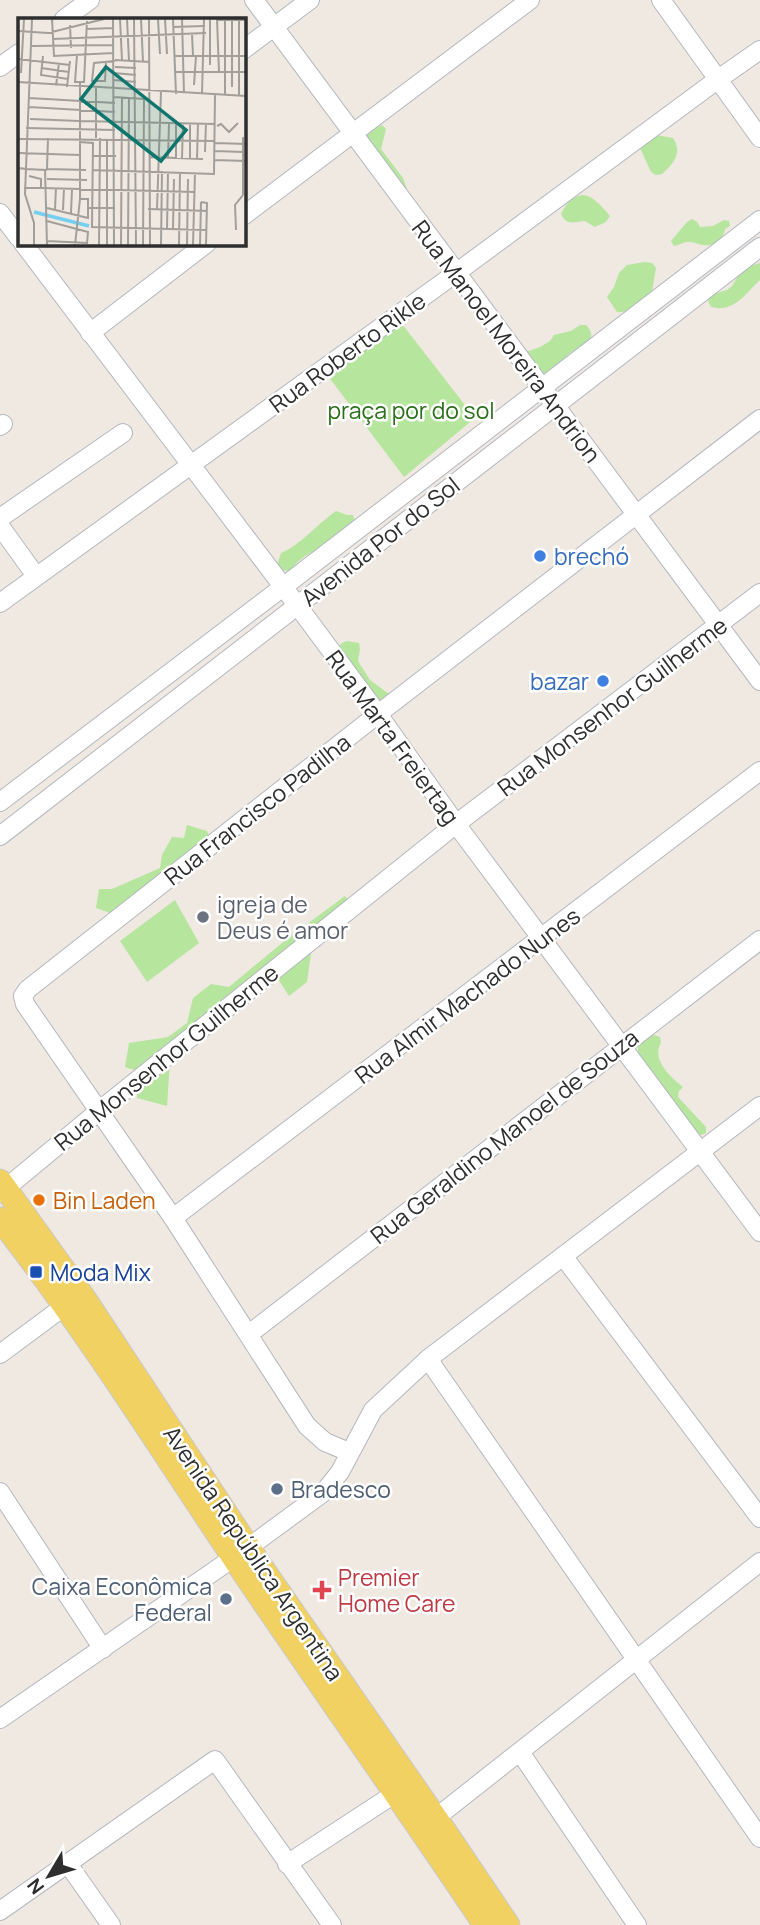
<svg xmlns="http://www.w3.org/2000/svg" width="760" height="1925" font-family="Manrope,sans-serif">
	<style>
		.green { fill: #b6e59e }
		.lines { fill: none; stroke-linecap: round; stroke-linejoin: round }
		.minor-casing { stroke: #b4b7c1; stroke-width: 20 }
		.major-casing { stroke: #c9c9c9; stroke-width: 25 }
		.minor { stroke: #fff; stroke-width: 18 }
		.major { stroke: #f2d163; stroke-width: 23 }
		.shop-dot { fill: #3f7fe0; stroke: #fff; stroke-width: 2.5 }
		.worship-dot { fill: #6b7280; stroke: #fff; stroke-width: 2.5 }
		.food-dot { fill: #e8710a; stroke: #fff; stroke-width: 2.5 }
		.transit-dot { fill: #1a4fb4; stroke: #fff; stroke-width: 2.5 }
		.service-dot { fill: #5c6f8a; stroke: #fff; stroke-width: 2.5 }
		.health-dot { fill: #e0444e; stroke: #fff; stroke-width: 2.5 }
		.labels { text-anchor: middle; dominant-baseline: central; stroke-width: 5; stroke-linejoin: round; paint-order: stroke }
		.street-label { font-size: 23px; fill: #2e2e2e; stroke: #fff }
		.park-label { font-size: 23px; fill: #2c6e1b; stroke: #fff }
		.shop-label { font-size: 23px; fill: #366cbe; stroke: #fff; text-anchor: start }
		.worship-label { font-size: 23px; fill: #5b616d; stroke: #fff; text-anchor: start }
		.food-label { font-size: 23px; fill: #c56008; stroke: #fff; text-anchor: start }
		.transit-label { font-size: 23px; fill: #164399; stroke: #fff; text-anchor: start }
		.service-label { font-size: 23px; fill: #4e5e75; stroke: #fff; text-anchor: start }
		.health-label { font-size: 23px; fill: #be3a42; stroke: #fff; text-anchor: start }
		.inset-river { fill: none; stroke: #75cff0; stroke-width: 3.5 }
		.inset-road { fill: none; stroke: #a29e99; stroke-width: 2 }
		.view { fill: #0f766e; fill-opacity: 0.15; stroke: #0f766e; stroke-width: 3.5 }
		.inset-edge { fill: none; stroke: #2e2e2e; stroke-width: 3.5 }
	</style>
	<rect width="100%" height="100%" fill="#efe9e1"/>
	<g class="green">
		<path d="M382,125L386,129L381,149L403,178L407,189H401L364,140L365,133Z"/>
		<path d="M656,135L673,138C683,153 673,164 662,174L656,175L651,172L640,148V143Z"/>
		<path d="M583,195C594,196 603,208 610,216L606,222L595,227L585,221C573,222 567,226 561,214C565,205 572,196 583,195Z"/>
		<path d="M692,219L697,222L700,227L713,226L724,220L729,221L730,226L725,229C724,239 714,247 703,245C700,245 694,242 691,242C685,241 680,245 674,246L671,241L687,222Z"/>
		<path d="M645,262L652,263L656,268L652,292C642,300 631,314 617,312L607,297L614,287L619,273L627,265Z"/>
		<path d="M760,263V280C745,294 734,313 711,307L708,301L710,295L727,290L732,286L738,276L747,267Z"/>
		<path d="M402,324L475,418L404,477L328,376Z"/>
		<path d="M580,325H586C601,341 580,346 570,353C564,357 564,362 560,367C556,371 550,374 546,377L523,353L540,347L550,341L554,335L571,331Z"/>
		<path d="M336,511L347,515H353L355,521C347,528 338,538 328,544C314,552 299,556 291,571L280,570L277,565L281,553C302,544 317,524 336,511Z"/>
		<path d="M347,641L359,643L360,649L358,661L370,680L389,694L388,700L376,702L338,648L342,643Z"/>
		<path d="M187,825L207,831L214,846L127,913H110L96,908L99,889H112L160,868L162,855L172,837L184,838Z"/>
		<path d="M345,896L358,913L312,947L307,982L289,996L278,979L230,1012L170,1061L167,1106L137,1098V1071L125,1067L129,1043L168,1037L187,1023L193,998L211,984L229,987L288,938Z"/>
		<path d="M175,900L199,943L147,982L120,941Z"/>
		<path d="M654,1035L660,1037L661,1043C651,1059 670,1077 683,1087L679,1091L678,1097L706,1127V1133L701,1135L695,1134L639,1055C635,1043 643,1038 654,1035Z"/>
	</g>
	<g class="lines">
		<defs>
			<g id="minor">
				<path d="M254,0L760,681"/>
				<path d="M661,0L760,138"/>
				<path d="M64,19L90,0"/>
				<path d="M243,50L310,0"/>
				<path d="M0,67L19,53"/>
				<path d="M0,213L19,238"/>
				<path d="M243,216L530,0"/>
				<path d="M23,243L297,605L378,714L456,824L760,1232"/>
				<path d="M90,333L207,243"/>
				<path d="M0,426L3,424"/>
				<path d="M0,518L123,433"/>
				<path d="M0,526L36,576"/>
				<path d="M0,603L456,273L717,80L760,50"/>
				<path d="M0,802L283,587L760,220"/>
				<path d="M0,836L760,247"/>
				<path d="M0,1193L99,1111L456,824L760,593"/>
				<path d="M173,1218L760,771"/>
				<path d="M563,1256L760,1518"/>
				<path d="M249,1334L760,940"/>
				<path d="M0,1354L66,1305"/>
				<path d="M428,1359L760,1838"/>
				<path d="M349,1452L325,1442L307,1426L173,1218L25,1004L23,996L28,989L378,714L760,419"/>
				<path d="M0,1492L103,1649"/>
				<path d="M0,1719L249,1547L324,1492L340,1472L373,1410L428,1359L760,1106"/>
				<path d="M520,1752L637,1925"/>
				<path d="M428,1824L760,1562"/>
				<path d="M68,1864L111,1925"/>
				<path d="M287,1864L405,1787"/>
				<path d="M0,1911L215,1760L332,1925"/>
			</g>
			<g id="major">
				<path d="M0,1181L84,1298L260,1565L446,1833L508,1925"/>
				<path d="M0,1219C89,1333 165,1456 246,1576C325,1693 407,1808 485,1925"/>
			</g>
		</defs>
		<use href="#minor" class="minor-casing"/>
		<use href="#major" class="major-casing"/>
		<use href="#minor" class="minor"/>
		<use href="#major" class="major"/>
	</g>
	<g class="shop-dot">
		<circle cx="540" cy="556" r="7"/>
		<circle cx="603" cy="681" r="7"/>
	</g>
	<circle class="worship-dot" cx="203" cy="917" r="7"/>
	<circle class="food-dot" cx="39" cy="1200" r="7"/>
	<rect class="transit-dot" x="29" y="1265" width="14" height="14" rx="3.5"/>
	<g class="service-dot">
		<circle cx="277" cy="1489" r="7"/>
		<circle cx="226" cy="1599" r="7"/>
	</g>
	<path class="health-dot" d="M318.5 1579.5h7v7h7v7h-7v7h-7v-7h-7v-7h7z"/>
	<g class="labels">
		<g class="street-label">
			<text transform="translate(507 341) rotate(53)">Rua Manoel Moreira Andrion</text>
			<text transform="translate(347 352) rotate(-36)">Rua Roberto Rikle</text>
			<text transform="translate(380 541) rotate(-38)">Avenida Por do Sol</text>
			<text transform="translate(612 706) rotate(-37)">Rua Monsenhor Guilherme</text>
			<text transform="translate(393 737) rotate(54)">Rua Marta Freiertag</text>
			<text transform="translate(257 809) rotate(-38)">Rua Francisco Padilha</text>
			<text transform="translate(467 995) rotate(-37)">Rua Almir Machado Nunes</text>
			<text transform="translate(166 1057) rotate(-39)">Rua Monsenhor Guilherme</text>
			<text transform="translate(504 1136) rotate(-38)">Rua Geraldino Manoel de Souza</text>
			<text transform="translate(254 1553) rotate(56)">Avenida República Argentina</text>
		</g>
		<g class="park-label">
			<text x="411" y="410">praça por do sol</text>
		</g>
		<g class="shop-label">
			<text x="554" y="556">brechó</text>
			<text x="589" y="681" text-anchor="end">bazar</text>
		</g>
		<g class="worship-label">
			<text x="217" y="904">igreja de<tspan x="217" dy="26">Deus é amor</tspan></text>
		</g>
		<g class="food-label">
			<text x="53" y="1200">Bin Laden</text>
		</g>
		<g class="transit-label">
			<text x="50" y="1272">Moda Mix</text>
		</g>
		<g class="service-label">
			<text x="291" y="1489">Bradesco</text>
			<text x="212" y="1586" text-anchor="end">Caixa Econômica<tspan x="212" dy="26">Federal</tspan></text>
		</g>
		<g class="health-label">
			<text x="338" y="1577">Premier<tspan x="338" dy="26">Home Care</tspan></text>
		</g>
	</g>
	<g transform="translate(18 18)">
		<rect width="228" height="228" fill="#efe9e1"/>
		<path class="inset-river" d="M16,194L71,208"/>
		<path class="inset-road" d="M14,1L8,151L29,152M34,1L36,38L96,35M95,1L96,227M102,1L104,42M109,1L111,43M116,1L118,227M123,1L125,44M131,1L132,227M140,1L142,36M147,1L149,36M155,1L158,76M164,1L166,76M199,1L201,54M207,1V77M198,2H228M52,7L53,30M155,9L187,8M69,11L95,10M0,13L30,15L86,1M174,16L175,37M35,21L188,15M14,28L96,27M59,37L57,64H66L69,3M25,38L23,57L50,61M156,38H228M0,41L52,47M97,42L132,44M88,44L87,63H74L76,45L97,43M192,47V1M97,49L118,50M23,50L51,54M157,54H228M3,55L6,1M96,55L118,57M96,62L118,64M0,64L228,78M176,67L178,38M38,68L41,45M49,69L52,43M214,69V1M78,70V120M184,76L186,1M221,78V1M96,79L126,81L125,227M11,80L97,85M11,89L97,94M12,101L61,103M62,103L197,106M199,108L203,106L211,114L220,105M8,110L97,112M225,119V177M30,120L29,151L68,152M0,121L197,123M61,124L75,125L74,209L189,212M197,125L228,126M197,133L225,134M187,134L188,105M0,135L62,137M74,138H98M131,139L185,141M150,140L151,105M158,140V105M164,140L165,105M172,140V105M179,141L180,105M197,142L228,143M0,150L8,151L7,176L16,205V227M27,151L29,227M75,152L196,156L197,77M29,161L69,162M6,170H23V161L11,158M24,170L176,174M183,184L189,185L188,227M29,190L70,200V181H62M70,190H97M37,191L38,170M130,191L189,193M139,191L143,74M45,192L46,170M53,195L54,171M29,203L70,214L69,225L29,223M149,211L150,154M155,211L156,161M218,212L217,187L225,177M57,227L62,181V64M81,227L82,120M89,227V121M103,227L104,79M110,227L111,79M143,227L144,153M161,227L162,154M169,227L170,161M175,227L177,155M182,227L183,184"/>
		<path class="view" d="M88,49L168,112L143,143L63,81Z"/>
		<rect width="228" height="228" class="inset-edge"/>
	</g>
	<g transform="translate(49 1876) rotate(232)" stroke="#ffffff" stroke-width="5" paint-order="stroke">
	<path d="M0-5L12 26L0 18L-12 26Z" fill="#2e2e2e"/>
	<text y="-10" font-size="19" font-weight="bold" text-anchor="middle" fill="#2e2e2e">N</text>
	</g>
</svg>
